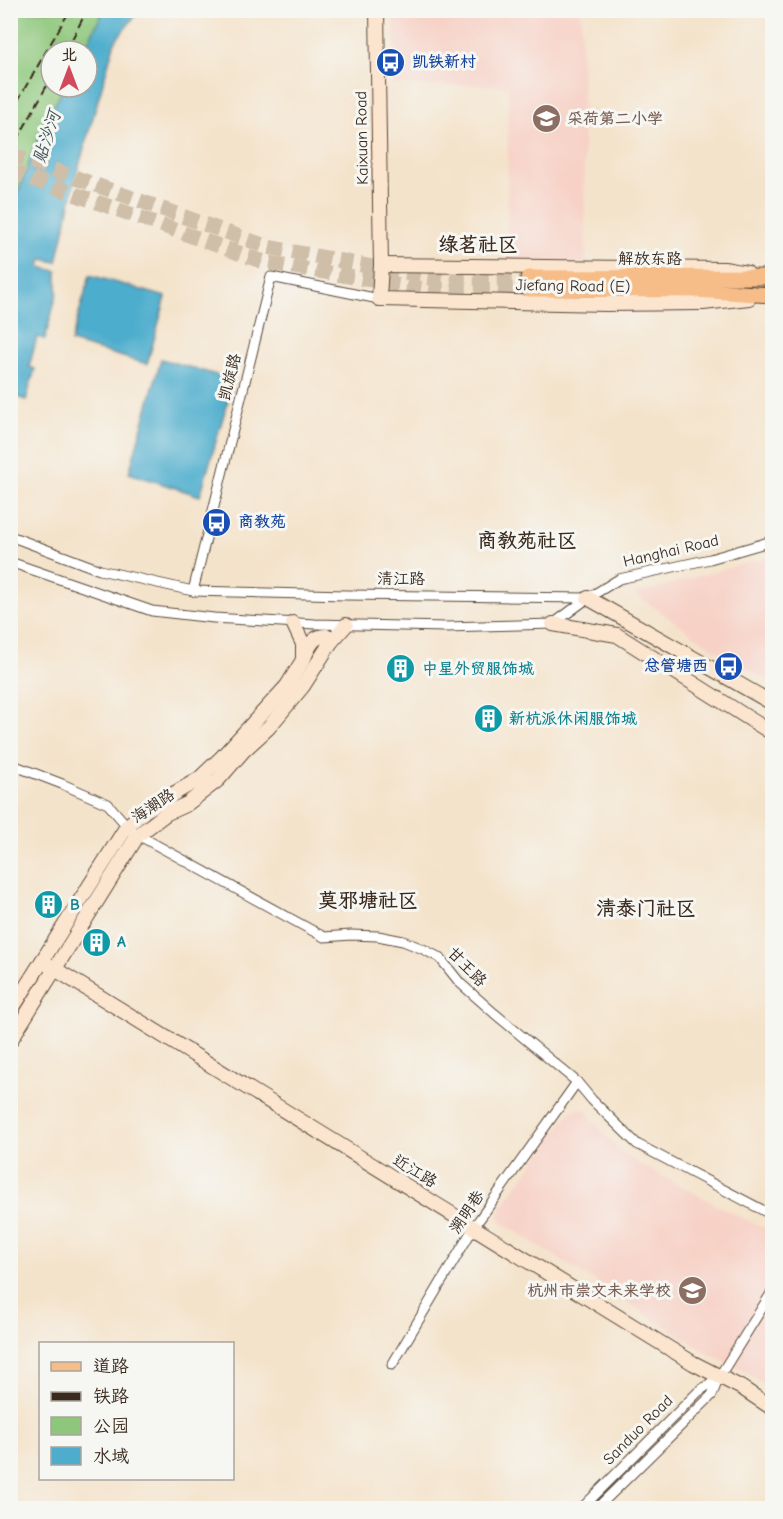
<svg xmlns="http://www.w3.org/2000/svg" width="783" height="1519" font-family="'Comic Neue','LXGW WenKai TC',sans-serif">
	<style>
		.built { fill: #f7d1c6 }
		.green { fill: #8ec77b; stroke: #64784c; stroke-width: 1.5 }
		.water { fill: #4eadcd; stroke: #446c76; stroke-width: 1.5 }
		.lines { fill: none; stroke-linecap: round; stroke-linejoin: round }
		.primary-tunnel { stroke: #cfbea8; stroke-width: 15; stroke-dasharray: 15 8; stroke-linecap: butt }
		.street-casing { stroke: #574638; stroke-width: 11 }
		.secondary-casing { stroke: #574638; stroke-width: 16 }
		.primary-casing { stroke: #574638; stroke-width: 17 }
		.street { stroke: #fff; stroke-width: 9 }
		.secondary { stroke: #fce5cf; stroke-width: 14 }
		.primary { stroke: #f7bd88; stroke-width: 15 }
		.rail { stroke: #3b2a1e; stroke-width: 2; stroke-dasharray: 9 4.5; stroke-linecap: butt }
		.labels { text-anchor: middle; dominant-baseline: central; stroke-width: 6; stroke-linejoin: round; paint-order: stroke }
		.transit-label { font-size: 16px; font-weight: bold; fill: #164399; stroke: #f6f6f2; text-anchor: start }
		.education-label { font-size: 16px; font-weight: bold; fill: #785e54; stroke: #f6f6f2; text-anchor: start }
		.street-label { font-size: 16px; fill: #3b2a1e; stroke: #f6f6f2 }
		.culture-label { font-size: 16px; font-weight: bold; fill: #0d838f; stroke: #f6f6f2; text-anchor: start }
		.water-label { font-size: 18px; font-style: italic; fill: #42585b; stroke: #f6f6f2 }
		.quarter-label { font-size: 20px; font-weight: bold; fill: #3b2a1e; stroke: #f6f6f2 }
	</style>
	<rect width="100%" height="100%" fill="#f6f6f2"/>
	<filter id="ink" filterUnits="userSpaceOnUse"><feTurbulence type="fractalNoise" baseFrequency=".0167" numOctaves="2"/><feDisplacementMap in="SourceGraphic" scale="12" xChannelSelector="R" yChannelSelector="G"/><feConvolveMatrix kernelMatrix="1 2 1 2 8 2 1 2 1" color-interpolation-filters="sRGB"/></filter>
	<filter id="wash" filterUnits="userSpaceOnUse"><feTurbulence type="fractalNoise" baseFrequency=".008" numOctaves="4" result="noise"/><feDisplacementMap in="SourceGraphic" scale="24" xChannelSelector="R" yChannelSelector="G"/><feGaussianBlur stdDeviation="1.35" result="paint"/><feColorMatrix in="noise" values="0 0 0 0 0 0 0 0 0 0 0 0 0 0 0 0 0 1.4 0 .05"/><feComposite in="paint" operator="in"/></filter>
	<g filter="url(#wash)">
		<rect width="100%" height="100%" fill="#f4e3cb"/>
		<g class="built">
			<path d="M394,11H581L586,263L507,262L508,86L394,85Z"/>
			<path d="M772,556V683L714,649L635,594Z"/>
			<path d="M578,1109L585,1110L618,1149L634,1161L724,1209L772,1232V1389L749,1374L704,1351L503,1223L499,1218L500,1209L571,1111Z"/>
		</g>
		<path class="green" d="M11,11H100L102,13L84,51H51V87H67L11,205Z"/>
		<g class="water">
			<path d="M104,11H139L115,41L76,176L57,262L42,259L40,267L57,271V293L45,339L37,337L29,367L35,369L26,400L17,397L11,410V212L41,130L64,87H87V51H83Z"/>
			<path d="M90,275L166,297L147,364L71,342Z"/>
			<path d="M161,359L234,380L200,496L129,473Z"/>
		</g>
	</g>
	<g filter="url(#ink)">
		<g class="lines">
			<g class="primary-tunnel">
				<path d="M10,154L268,247L436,279L528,278"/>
				<path d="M10,171L264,262L431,290L529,289"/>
			</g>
			<defs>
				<g id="street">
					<path d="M10,536L100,570L193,591L346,595L588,598"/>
					<path d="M10,562L152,611L214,618L315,624L446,627L553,624L588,598L619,579L710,559L772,541"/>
					<path d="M193,591L271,277L379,299"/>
					<path d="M10,764L62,784L108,804L127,826L138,835L324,937L351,935L378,936L403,941L423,949L440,958L460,983L494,1013L577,1082L592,1100L637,1144L772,1215"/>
					<path d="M392,1365L474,1227L577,1082"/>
					<path d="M582,1508L698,1392L719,1377"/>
					<path d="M597,1508L712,1395L719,1377L772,1292"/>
				</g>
				<g id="secondary">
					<path d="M377,10L381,265L379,299L606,304L703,303L749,298"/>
					<path d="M381,265L724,269L747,273"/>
					<path d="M588,598L772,703"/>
					<path d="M553,624L617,635L772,733"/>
					<path d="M304,658C309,647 312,636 326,636L330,639L331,642"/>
					<path d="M42,961L693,1363L742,1388L772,1408"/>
					<path d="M10,1012L127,826L146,810L199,779L222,757L287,686L303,660V644L293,623"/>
					<path d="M10,1041L138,835L167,813L187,804L218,780L244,750L269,727L303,686L331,642L346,625"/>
				</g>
				<g id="primary">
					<path d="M528,278L772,277"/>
					<path d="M529,289L695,290L772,295"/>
				</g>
			</defs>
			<use href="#street" class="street-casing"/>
			<use href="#secondary" class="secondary-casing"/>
			<use href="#primary" class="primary-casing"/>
			<use href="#street" class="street"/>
			<use href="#secondary" class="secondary"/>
			<use href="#primary" class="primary"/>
			<g class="rail">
				<path d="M66,51L87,10"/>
				<path d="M10,114L70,10"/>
				<path d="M10,153L51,78"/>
			</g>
		</g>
	</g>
	<defs>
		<symbol id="bus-disc" viewBox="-11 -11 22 22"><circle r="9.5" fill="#1a4fb4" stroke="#f6f6f2"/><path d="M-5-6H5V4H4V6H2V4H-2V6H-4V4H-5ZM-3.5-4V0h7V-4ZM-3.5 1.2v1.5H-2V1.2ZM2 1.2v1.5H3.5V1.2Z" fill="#fff"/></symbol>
		<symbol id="school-disc" viewBox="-11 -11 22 22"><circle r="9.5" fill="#8d6e63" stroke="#f6f6f2"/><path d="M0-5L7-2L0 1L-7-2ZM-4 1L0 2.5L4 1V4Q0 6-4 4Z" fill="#fff"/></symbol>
		<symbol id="building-disc" viewBox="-11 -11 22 22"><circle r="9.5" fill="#0f9aa8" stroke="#f6f6f2"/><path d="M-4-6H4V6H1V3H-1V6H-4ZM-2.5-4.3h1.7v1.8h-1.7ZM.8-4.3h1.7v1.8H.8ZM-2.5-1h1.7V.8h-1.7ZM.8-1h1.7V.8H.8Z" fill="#fff"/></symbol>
	</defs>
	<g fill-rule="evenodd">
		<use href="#bus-disc" x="374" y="46" width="33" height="33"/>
		<use href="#school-disc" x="530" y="102" width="33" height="33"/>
		<use href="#bus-disc" x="200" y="506" width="33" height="33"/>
		<use href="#bus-disc" x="712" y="650" width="33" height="33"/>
		<use href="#building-disc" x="384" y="652" width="33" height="33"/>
		<use href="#building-disc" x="472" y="702" width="33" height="33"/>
		<use href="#building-disc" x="32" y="888" width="33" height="33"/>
		<use href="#building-disc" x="80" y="926" width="33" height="33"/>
		<use href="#school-disc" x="676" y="1274" width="33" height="33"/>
	</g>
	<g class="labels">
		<g class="transit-label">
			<text x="412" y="62">凯铁新村</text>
			<text x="238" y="522">商教苑</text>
			<text x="708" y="666" text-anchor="end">总管塘西</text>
		</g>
		<g class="education-label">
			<text x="567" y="119">采荷第二小学</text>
			<text x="671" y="1291" text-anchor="end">杭州市崇文未来学校</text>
		</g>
		<g class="street-label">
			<text transform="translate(362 138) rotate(-91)">Kaixuan Road</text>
			<text x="650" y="259">解放东路</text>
			<text transform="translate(573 286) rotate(1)">Jiefang Road (E)</text>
			<text transform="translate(230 377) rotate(-76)">凯旋路</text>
			<text transform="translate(671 551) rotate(-13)">Hanghai Road</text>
			<text x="401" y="579">清江路</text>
			<text transform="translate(153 806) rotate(-34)">海潮路</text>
			<text transform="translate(467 967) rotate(45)">甘王路</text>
			<text transform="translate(415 1171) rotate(31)">近江路</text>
			<text transform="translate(467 1212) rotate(-56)">溯明巷</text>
			<text transform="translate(638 1430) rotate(-45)">Sanduo Road</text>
		</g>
		<g class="culture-label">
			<text x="422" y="669">中星外贸服饰城</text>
			<text x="509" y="719">新杭派休闲服饰城</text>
			<text x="70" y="905">B</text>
			<text x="117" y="942">A</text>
		</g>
		<g class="water-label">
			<text transform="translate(47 137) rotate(-72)">贴沙河</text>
		</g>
		<g class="quarter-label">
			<text x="478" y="244">绿茗社区</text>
			<text x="527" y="540">商教苑社区</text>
			<text x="368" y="900">莫邪塘社区</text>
			<text x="646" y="908">清泰门社区</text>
		</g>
	</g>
	<rect width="783" height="1519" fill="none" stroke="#f6f6f2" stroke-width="36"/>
	<rect x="39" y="1342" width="195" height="138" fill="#f6f6f2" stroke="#aba49d" stroke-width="1.5"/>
	<rect x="51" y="1362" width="30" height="9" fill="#f7bd88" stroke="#aba49d" stroke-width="1.5"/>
	<text x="93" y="1372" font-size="18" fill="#3b2a1e">道路</text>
	<rect x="51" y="1392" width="30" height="9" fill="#3b2a1e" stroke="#aba49d" stroke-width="1.5"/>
	<text x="93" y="1402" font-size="18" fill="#3b2a1e">铁路</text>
	<rect x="51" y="1417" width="30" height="18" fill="#8ec77b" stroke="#aba49d" stroke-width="1.5"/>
	<text x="93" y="1432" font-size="18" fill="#3b2a1e">公园</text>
	<rect x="51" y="1447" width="30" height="18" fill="#4eadcd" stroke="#aba49d" stroke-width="1.5"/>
	<text x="93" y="1462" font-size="18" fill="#3b2a1e">水域</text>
	<g transform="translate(69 69)"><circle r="28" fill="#f6f6f2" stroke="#aba49d" stroke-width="1.5"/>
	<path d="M0-4.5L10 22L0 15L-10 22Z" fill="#d1495b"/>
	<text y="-9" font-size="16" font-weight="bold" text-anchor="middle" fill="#3b2a1e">北</text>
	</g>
</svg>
